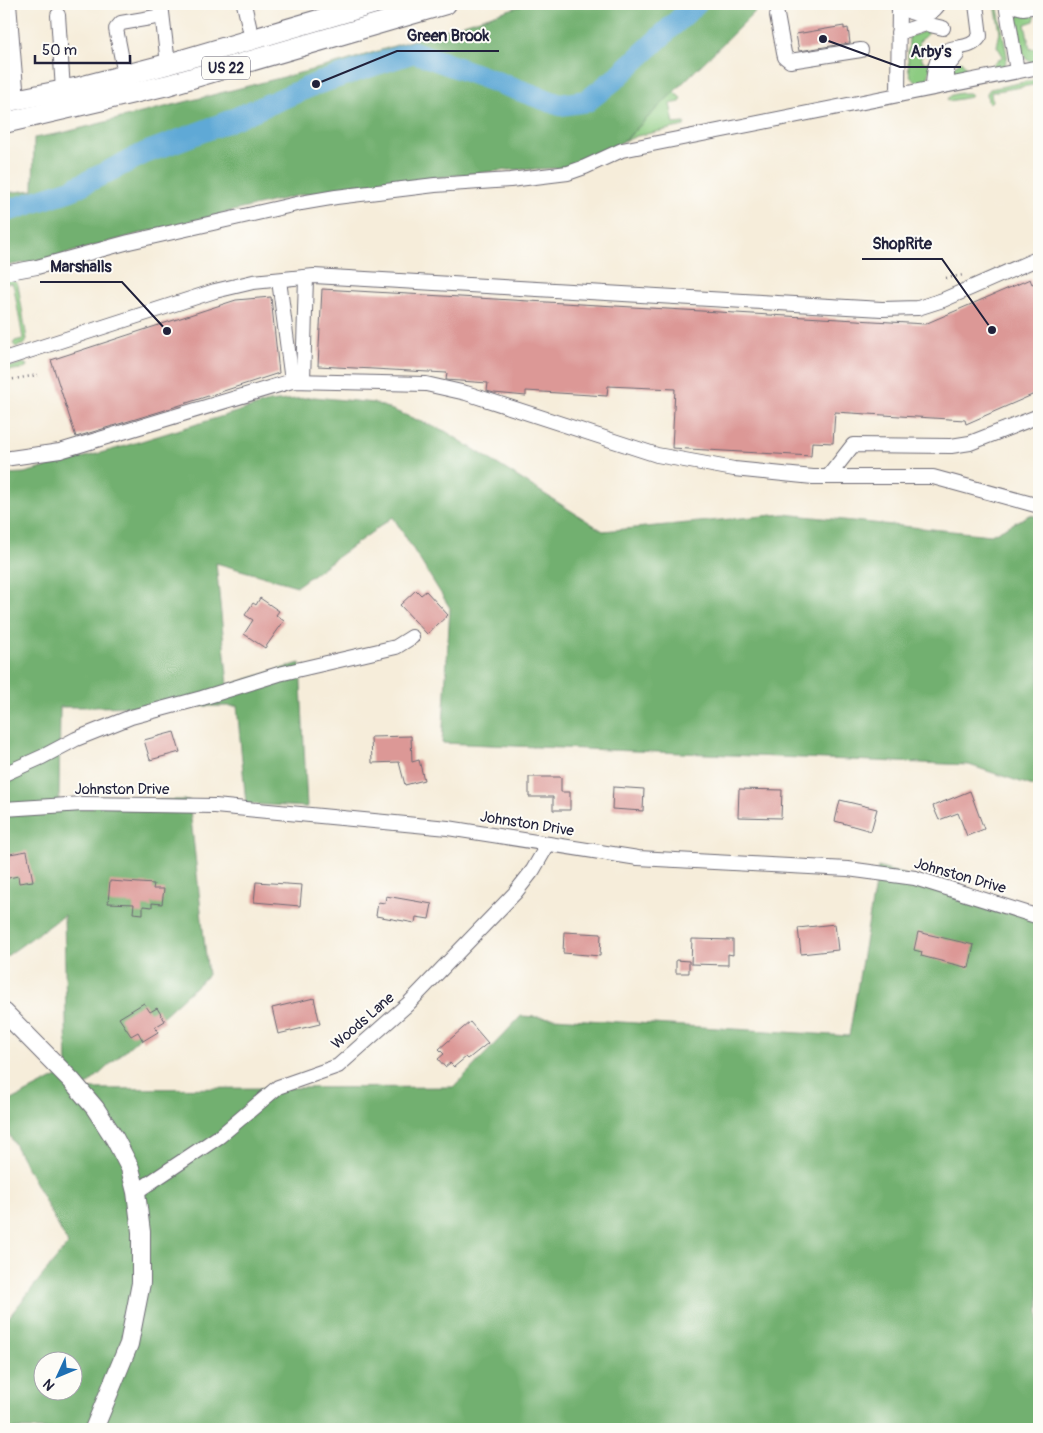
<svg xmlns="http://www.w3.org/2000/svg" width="1043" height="1433" font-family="Pangolin,sans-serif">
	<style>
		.green { fill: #8dcc82; stroke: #58775e }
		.forest { fill: #72b070; stroke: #4a6956; fill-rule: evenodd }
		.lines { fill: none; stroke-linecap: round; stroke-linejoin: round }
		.river { stroke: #5ea9d6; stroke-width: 22 }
		.building { fill: #dc9896 }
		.minor-casing { stroke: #6c6973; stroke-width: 16 }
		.major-casing { stroke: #6c6973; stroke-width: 20 }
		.highway-casing { stroke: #6c6973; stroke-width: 22 }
		.path { stroke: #6c6973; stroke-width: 2.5; stroke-dasharray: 1 4; stroke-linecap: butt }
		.minor { stroke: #fff; stroke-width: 14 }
		.major { stroke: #fff; stroke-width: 18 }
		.highway { stroke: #fff; stroke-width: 20 }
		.labels { text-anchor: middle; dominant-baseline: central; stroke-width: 4; stroke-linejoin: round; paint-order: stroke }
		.shield { fill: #fdfcf7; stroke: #646373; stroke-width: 1 }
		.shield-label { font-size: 14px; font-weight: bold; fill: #22223b }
		.street-label { font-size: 15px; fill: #22223b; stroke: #fdfcf7 }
		.leader { fill: none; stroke: #22223b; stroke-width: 2 }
		.callout-dot { fill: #22223b; stroke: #fdfcf7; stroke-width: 2 }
		.callout-label { font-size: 16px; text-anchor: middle; font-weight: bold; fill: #22223b; stroke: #fdfcf7; stroke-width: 4; stroke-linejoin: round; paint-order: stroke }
	</style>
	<rect width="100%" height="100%" fill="#fdfcf7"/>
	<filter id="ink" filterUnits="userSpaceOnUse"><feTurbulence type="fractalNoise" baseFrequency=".02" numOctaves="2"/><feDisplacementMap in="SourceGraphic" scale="10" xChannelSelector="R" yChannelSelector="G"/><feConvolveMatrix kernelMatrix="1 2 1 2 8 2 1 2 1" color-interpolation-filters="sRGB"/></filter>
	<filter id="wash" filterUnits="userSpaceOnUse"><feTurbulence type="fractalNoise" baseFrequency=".0096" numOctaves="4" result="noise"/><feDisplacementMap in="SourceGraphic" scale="20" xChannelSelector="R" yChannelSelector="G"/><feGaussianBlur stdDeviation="1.12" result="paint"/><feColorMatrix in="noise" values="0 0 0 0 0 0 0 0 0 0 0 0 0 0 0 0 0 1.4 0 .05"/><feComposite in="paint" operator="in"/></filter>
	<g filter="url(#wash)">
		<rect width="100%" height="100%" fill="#f6edda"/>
		<g class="green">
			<path d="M995,4H997L1007,55L1005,65L999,69L956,77L953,76L952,68L961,61L970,72L988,69L1003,56L997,46L1000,32Z"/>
			<path d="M1016,12L1031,14L1035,17L1034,21L1025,24L1030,49L1039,48V62H1031L1026,59L1023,54Z"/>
			<path d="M928,30L927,34L919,42L922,60L926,63L932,58L928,79L925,82C902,88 909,50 909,37Z"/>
			<path d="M1039,79V84L991,92L992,101L990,103L988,102L987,93L990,89Z"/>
			<path d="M673,91L682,99L680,102L670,104L674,124L685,123L684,126L637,136L625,141Z"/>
			<path d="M968,93L972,95L971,97L949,101L947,100C950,93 961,93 968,93Z"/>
			<path d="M12,280L16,282L18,285L27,339L25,344L16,347L13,344L15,341L23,339L14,288L12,283L4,284V281Z"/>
			<path d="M23,363L27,365L26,368L7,371V368Z"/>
		</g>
		<g class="forest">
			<path d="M527,4H763L624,141L595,156L564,168L507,170L450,176L300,195L149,231L43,260L4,266V193L33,190L34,138L62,133L343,62Z"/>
			<path d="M314,397L375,403L445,431L603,531L784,514L991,535L1030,515L1039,517V788L969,765L442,743L450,608L393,517L297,586L216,563L228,685L300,663L307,807L246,804L237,706L60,707L59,801L189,800L208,975L83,1089L454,1087L521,1016L849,1036L878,867L1039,914V1429H4V1323L68,1244L4,1125V1104L67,1072L64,915L4,958V474L24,473L115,449L269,402ZM42,1360H72V1390H42Z"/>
		</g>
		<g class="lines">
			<path class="river" d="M4,212L71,190L145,153L222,124L316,84L414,52L560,105L587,101L615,79L696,4"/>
		</g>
		<g id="blocks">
			<g class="building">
				<path d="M844,26V29L848,28L850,43L799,51L796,34Z"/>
				<path d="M1030,279L1032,284L1039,281V392L966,424L965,420L835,412L833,443L812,442L811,456L672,448L675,389L608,386L607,396L526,391V396L494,393L487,391L488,383L446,380L447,373L318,366L322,289L925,324Z"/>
				<path d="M271,297L279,373L162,411L76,437L51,360L236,300Z"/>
				<path d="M416,590L421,595L426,591L448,615L427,634L400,605Z"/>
				<path d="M260,598L279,611L276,615L284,621L265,648L244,634L253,620L245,615L253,603L256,605Z"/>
				<path d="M174,732L180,752L150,760L144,740Z"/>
				<path d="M411,736L412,762L419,760L424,780L405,785L399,762L372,763L371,737Z"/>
				<path d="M529,777H561V792H570V810H553V797H529Z"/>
				<path d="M613,787L644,789L643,811L612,809Z"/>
				<path d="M739,789L782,790L781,818L738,817Z"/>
				<path d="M970,791L984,829L967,836L958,813L939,820L933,806Z"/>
				<path d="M840,800L877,809L871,831L835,821Z"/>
				<path d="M27,851L33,881L19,883L18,876L4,879V855Z"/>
				<path d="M110,881L154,884L153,889H164L162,904L152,903V907L143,906V914L133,913L134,904L108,903Z"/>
				<path d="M256,882L302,885L300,906L254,902Z"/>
				<path d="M386,896L432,904L429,919L416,917L415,923L376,916L378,902L385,903Z"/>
				<path d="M835,924L838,950L801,954L798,928Z"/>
				<path d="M564,932L601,934L600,956L563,953Z"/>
				<path d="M918,932L974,945L969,968L921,956L922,952L914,950Z"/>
				<path d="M692,939L733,940V955L728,954V965L691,964Z"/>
				<path d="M676,960L689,961V973H676Z"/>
				<path d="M314,998L320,1024L278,1034L272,1008Z"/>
				<path d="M144,1003L150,1012L157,1008L165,1021L155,1027L158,1032L143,1041L138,1032L131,1036L119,1018Z"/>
				<path d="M470,1022L488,1043L468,1059L466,1057L454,1067L450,1063L445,1067L438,1059L444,1054L439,1049Z"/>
			</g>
		</g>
	</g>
	<g filter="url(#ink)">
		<use href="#blocks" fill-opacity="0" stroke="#6c6973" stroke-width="1"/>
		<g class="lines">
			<defs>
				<g id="minor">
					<path d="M9,4L17,100"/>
					<path d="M161,4L168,64"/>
					<path d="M244,4L252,39"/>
					<path d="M1006,4L1017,71"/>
					<path d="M1006,4L1023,8L1039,6"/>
					<path d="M899,6C913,15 928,20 939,4"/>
					<path d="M58,15L63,90"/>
					<path d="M777,15L784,53L785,57L790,61L861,50"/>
					<path d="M898,33L926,24L943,28"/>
					<path d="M125,75L116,29L121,23L162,16"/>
					<path d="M947,85V67L957,55"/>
					<path d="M933,88C934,29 965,60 980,36L976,4"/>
					<path d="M898,95L899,4"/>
					<path d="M4,273L37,267L129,242L301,203L336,197L435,185L510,180L568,173L585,167L622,150L1039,67"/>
					<path d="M279,280L292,381"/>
					<path d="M4,359L215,291L253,282L314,276L882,309L918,308L943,300L1039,258"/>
					<path d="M303,380L306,277"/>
					<path d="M4,459L60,451L292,381L426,384L466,393L657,455L734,469L813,477H933L1039,506"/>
					<path d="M828,477L853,445L951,446L970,443L1039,416"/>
					<path d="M4,774L42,757L76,739L131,717L202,698L279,674L396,647L412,637"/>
					<path d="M4,809L83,804L215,806L448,828L638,858L848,869L915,878L1039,917"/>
					<path d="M136,1192L220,1136L278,1087L338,1066L408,1004L515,893L533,870L548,844"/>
				</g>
				<path id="major" d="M4,1012L72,1081L95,1108L115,1139L130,1168L136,1192L141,1232V1283L129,1344L94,1429"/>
				<g id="highway">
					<path d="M4,102L80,87L168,64L373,4"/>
					<path d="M4,123L168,85L446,4"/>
				</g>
			</defs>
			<use href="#minor" class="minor-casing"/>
			<use href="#major" class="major-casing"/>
			<use href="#highway" class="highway-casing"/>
			<g class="path">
				<path d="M946,278L964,275"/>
				<path d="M8,380L38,375"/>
			</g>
			<use href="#minor" class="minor"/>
			<use href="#major" class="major"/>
			<use href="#highway" class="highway"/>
		</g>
	</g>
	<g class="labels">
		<rect class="shield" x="202" y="56.5" width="48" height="23" rx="4"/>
		<g class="shield-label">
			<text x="226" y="68">US 22</text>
		</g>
		<g class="street-label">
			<text x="122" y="789">Johnston Drive</text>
			<text transform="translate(527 824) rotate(9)">Johnston Drive</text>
			<text transform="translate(960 876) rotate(16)">Johnston Drive</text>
			<text transform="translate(363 1021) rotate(-41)">Woods Lane</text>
		</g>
	</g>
	<path class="leader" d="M316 84L397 51H499M823 39L900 67H961M992 330L942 259H862M167 331L122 282H40"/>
	<g class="callout-dot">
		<circle cx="316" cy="84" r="5"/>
		<circle cx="823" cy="39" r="5"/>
		<circle cx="992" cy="330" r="5"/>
		<circle cx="167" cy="331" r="5"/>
	</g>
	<g class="callout-label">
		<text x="448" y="41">Green Brook</text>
		<text x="931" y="57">Arby's</text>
		<text x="902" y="249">ShopRite</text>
		<text x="81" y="272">Marshalls</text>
	</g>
	<rect width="1043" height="1433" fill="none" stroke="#fdfcf7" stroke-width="20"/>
	<g transform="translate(58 1376) rotate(226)"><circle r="24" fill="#fdfcf7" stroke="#a5a5ac"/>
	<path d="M0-4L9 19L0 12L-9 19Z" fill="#1f6fb2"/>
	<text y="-8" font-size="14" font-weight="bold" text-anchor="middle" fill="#22223b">N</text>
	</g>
	<path d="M35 55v8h95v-8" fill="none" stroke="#22223b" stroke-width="2.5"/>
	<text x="42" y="55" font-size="15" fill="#22223b" stroke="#fdfcf7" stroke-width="4" paint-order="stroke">50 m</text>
</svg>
